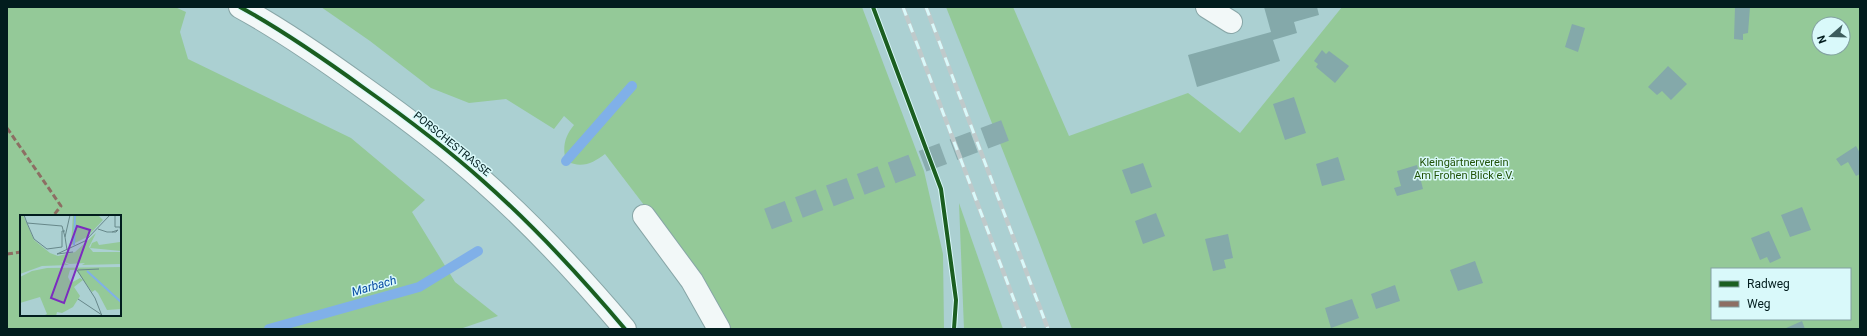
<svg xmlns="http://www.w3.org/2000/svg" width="1867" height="336" font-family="Roboto,sans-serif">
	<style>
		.green { fill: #94c998; fill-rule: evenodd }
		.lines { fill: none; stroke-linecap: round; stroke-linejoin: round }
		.stream { stroke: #80b0e8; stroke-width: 10 }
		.building { fill: #84a9aa }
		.minor-tunnel { stroke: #89acae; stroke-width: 22; stroke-dasharray: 22 11; stroke-linecap: butt }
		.minor-casing { stroke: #88a6a7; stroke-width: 24 }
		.minor { stroke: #f2f8f8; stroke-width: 22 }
		.rail-casing { stroke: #bfcacb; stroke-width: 4.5 }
		.rail { stroke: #d9f9fa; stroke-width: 3; stroke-dasharray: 9; stroke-linecap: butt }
		.quiet { stroke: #8d6e63; stroke-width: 3; stroke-dasharray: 6 3; stroke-linecap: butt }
		.cycleway-casing { stroke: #d9f9fa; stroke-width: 6 }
		.cycleway { stroke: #1b5e20; stroke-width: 4 }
		.labels { text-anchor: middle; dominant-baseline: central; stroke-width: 3; stroke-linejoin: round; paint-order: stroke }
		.street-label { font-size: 11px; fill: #021d1e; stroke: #d9f9fa }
		.park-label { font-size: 11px; fill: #225308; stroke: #d9f9fa }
		.water-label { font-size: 12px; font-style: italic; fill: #094da3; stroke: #d9f9fa }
		.inset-river { fill: none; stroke: #80b0e8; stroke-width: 2 }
		.inset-road { fill: none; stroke: #67888a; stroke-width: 1 }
		.view { fill: #7b2cbf; fill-opacity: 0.15; stroke: #7b2cbf; stroke-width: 2 }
		.inset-edge { fill: none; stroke: #021d1e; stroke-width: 2 }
	</style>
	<rect width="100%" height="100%" fill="#abd0d2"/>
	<g class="green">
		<path d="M7,7H175L186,12L180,32L188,59L351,138L425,200L412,212L455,282L498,316L460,329H7ZM21,216H120V315H21Z"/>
		<path d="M321,7H862L924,171L943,254L944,329H731L644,205L605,154C593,163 582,169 566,161C562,147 565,136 574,125L564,116L554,129L506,99L469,103L431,88L370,41Z"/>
		<path d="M946,7H1013L1069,136L1188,93L1240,133L1342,7H1860V329H1072L1037,237ZM1819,24H1843V48H1819ZM1712,269H1850V319H1712Z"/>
		<path d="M959,203L1003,329H964Z"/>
	</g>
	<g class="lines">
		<g class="stream">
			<path d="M566,161L632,86"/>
			<path d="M269,329L419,287L478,251"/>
		</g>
	</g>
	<g class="building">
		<path d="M1264,7H1317L1319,15L1294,22L1297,33L1273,40L1280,61L1197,87L1188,55L1271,32Z"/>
		<path d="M1735,7H1750L1748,33L1743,34V40L1734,39Z"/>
		<path d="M1572,24L1585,28L1578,52L1565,47Z"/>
		<path d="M1322,50L1326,54L1329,51L1349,66L1335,83L1316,67L1318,64L1314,61Z"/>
		<path d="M1668,66L1687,84L1671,100L1662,91L1657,95L1648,87Z"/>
		<path d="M1294,97L1306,133L1285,140L1273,104Z"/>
		<path d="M1856,146L1860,153V174L1856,176L1848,162L1841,166L1836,159Z"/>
		<path d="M1338,157L1345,180L1322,186L1316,164Z"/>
		<path d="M1143,163L1152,187L1131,194L1122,170Z"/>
		<path d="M1417,165L1423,189L1397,196L1394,188L1401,186L1397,171Z"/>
		<path d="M1802,207L1811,230L1790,237L1781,215Z"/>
		<path d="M1156,213L1165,236L1143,244L1135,221Z"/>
		<path d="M1769,231L1781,258L1770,263L1767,257L1760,260L1751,238Z"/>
		<path d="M1228,234L1233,258L1224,260L1226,268L1213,271L1205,239Z"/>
		<path d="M1475,261L1483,283L1458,291L1450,270Z"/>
		<path d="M1395,285L1400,301L1376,309L1371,294Z"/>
		<path d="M1352,299L1359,318L1331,328L1325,308Z"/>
		<path d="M1802,321L1805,329H1784Z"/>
	</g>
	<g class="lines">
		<path class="minor-tunnel" d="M768,219L1009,129"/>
		<defs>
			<g id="minor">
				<path d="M240,7C284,31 324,59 364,88C405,117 445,147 483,181C534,226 581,277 625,329"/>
				<path d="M1207,7L1231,22"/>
				<path d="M644,216L692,281L719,329"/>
			</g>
		</defs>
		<use href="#minor" class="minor-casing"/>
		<use href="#minor" class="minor"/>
		<defs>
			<g id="rail">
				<path d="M903,7L1025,329"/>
				<path d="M926,7L1048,329"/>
			</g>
		</defs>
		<use href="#rail" class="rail-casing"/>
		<use href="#rail" class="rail"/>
		<g class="quiet">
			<path d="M7,128L61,206L53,216"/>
			<path d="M7,254L21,252"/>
		</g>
		<defs>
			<g id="cycleway">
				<path d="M240,7C284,31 324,59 364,88C405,117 445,147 483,181C534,226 581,277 625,329"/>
				<path d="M873,7L941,189L956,300L954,329"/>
			</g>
		</defs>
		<use href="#cycleway" class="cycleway-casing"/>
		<use href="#cycleway" class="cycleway"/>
	</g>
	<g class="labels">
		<g class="street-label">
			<text transform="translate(452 144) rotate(39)">PORSCHESTRASSE</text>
		</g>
		<g class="park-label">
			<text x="1464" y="162">Kleingärtnerverein<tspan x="1464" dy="13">Am Frohen Blick e.V.</tspan></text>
		</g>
		<g class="water-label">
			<text transform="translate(374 286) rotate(-16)">Marbach</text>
		</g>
	</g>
	<g transform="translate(20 215)">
		<rect width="101" height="101" fill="#abd0d2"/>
		<path d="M0,0H3L14,25L30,38L38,41L55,37L76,18L69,32L73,37H101V49L62,50L65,48L50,49L41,46L49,50L22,51L0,59ZM53,0H78L83,5L67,22L51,30ZM77,26L79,30L100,27L101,36L70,33L72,28ZM101,52V94L87,95L78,78L75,75L72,77L56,55H50L48,62L51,68L60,63L63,65L54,72L60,81L53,92L42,98L37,97L36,101H23L27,99L20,82L0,88V62L12,56L27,53Z" fill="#94c998"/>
		<path class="inset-river" d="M54,30L55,0M67,56L101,87"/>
		<path class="inset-road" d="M4,0L7,8L42,11L45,22M95,0V12H100L101,18M7,8L14,24L27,34L42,32V16H45M78,14L87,17H96L98,15L92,17M47,35L45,22L50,0M37,39L65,26L90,0M37,39L53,37M57,55L75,83L82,101M58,55L79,54M58,84L82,100"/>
		<path class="view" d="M57,11L70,15L44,88L31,83Z"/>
		<rect width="101" height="101" class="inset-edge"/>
	</g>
	<rect width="1867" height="336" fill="none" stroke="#021d1e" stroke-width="16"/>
	<rect x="1711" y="268" width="140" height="52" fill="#d9f9fa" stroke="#83a1a2"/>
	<rect x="1719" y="281" width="20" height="6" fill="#1b5e20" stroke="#83a1a2"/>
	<text x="1747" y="288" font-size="12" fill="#021d1e">Radweg</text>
	<rect x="1719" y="301" width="20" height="6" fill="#8d6e63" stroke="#83a1a2"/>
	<text x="1747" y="308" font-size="12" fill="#021d1e">Weg</text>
	<g transform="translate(1831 36) rotate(250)"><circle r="19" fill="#d9f9fa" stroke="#83a1a2"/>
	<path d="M0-3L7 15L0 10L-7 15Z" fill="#3d5c5d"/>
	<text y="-6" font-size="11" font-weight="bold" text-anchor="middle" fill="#021d1e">N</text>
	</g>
</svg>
